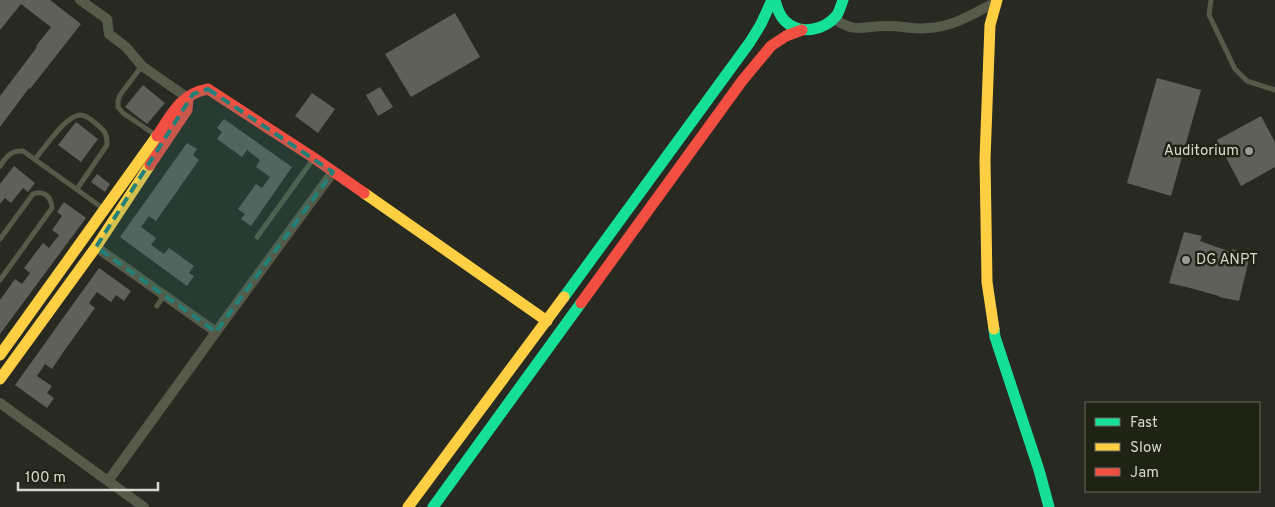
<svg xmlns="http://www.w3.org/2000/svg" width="1275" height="507" font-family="Overpass,sans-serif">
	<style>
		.building { fill: #5e6059 }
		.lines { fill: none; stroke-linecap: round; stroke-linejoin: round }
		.lane { stroke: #565a48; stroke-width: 5 }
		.street { stroke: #565a48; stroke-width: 10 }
		.fast { stroke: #16e098; stroke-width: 11 }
		.slow { stroke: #ffcf43; stroke-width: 11 }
		.jam { stroke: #f24e42; stroke-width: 11 }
		.marked { fill: #238078; fill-opacity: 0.2; stroke: #238078; stroke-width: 4; stroke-dasharray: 10 6; stroke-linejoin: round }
		.poi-dot { fill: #989b92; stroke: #1f2314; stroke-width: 2 }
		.labels { text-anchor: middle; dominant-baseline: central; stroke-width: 5; stroke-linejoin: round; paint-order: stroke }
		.poi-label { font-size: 15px; fill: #d5d8ce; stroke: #1f2314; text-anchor: end }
	</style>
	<rect width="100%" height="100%" fill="#282a22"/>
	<g class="building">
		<path d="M0,0H50L81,24L30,89L29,88L0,127V96L37,47L36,46L51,27L21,4L0,30Z"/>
		<path d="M455,13L480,57L411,97L385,54Z"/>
		<path d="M1157,78L1201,90L1171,196L1127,183Z"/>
		<path d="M143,85L165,103L147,124L125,107Z"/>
		<path d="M380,87L393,107L378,116L366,95Z"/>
		<path d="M312,93L335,109L318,133L295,116Z"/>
		<path d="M1261,116L1275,142V167L1241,186L1217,140Z"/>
		<path d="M224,119L292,167L251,226L241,219L245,214L238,209L256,184L262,188L270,177L256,167L260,160L247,150L242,157L217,139L222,132L217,128Z"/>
		<path d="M76,122L98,139L81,162L58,145Z"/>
		<path d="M187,143L197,149L193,155L199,160L156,221L149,216L141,227L156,238L151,245L164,254L169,248L194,266L189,273L194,276L187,286L120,237Z"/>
		<path d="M14,166L35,183L28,192L23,188L11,203L5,198L0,204V184Z"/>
		<path d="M97,174L110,184L105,192L91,182Z"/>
		<path d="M64,202L86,218L0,334V300L15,279L22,284L30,273L24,268L43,243L49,248L59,235L52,230L62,216L57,212Z"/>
		<path d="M1184,232L1202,236L1200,241L1231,252L1232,249L1250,255L1239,301L1219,297V296L1194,289L1169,283Z"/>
		<path d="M99,268L131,291L124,301L116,295L111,302L97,292L89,303L95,308L64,351L52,369L45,364L37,376L52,386L47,393L54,398L47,408L15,385Z"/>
	</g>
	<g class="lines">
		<g class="lane">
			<path d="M1211,0L1209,15L1235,69L1247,81L1275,90"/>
			<path d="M142,66L120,95L118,101V107L123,113L157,136"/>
			<path d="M35,159C45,148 65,116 80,115C86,115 90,119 94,122C104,130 107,132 107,145L77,189"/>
			<path d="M0,166C6,157 11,150 23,151L104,209"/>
			<path d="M257,237L314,158"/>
			<path d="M0,239L33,194C44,190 51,196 52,208L0,280"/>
			<path d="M157,306L164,295"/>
		</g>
		<g class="street">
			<path d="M80,0L107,19L109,34L126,47L142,66L188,98"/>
			<path d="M834,19C858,34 861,26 886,26C900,25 914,30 928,28C953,27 975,13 996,2"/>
			<path d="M96,247L216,332"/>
			<path d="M0,403L144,507"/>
			<path d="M108,481L216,332L333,172"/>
		</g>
		<g class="fast">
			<path d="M775,0C777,8 779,15 785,21C800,36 825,30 837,15C840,10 841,5 843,0"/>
			<path d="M564,297L750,42L761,24L772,0"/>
			<path d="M994,329L995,337L1039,470L1049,507"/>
			<path d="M433,507L581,303"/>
		</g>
		<g class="slow">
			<path d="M364,193L547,321"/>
			<path d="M994,329L987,282L985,159L990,25L997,0"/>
			<path d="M0,355L157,136"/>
			<path d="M0,379L96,247L150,165"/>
			<path d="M408,507L564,297"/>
		</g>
		<g class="jam">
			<path d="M157,136C171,115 180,94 208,89L314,158L364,193"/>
			<path d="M150,165L187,110L188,98"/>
			<path d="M581,303L742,81L771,46L786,36L802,30"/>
		</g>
	</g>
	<path class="marked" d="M208,89L333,172L216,332L96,247L193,94Z"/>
	<g class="poi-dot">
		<circle cx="1249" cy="151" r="5"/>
		<circle cx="1186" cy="260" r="5"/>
	</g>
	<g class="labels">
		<g class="poi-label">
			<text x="1239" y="151">Auditorium</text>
			<text x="1196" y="260" text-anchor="start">DG ANPT</text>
		</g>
	</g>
	<rect x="1085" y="402" width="175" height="90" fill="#1f2314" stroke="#686b5e"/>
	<rect x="1095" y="418" width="25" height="8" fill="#16e098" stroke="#686b5e"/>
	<text x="1130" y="427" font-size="15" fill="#d5d8ce">Fast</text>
	<rect x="1095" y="443" width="25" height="8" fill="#ffcf43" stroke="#686b5e"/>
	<text x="1130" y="452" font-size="15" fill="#d5d8ce">Slow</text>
	<rect x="1095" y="468" width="25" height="8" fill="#f24e42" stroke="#686b5e"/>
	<text x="1130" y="477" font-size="15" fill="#d5d8ce">Jam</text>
	<path d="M18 482v8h140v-8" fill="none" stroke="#d5d8ce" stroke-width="2.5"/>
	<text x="25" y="482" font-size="15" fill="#d5d8ce" stroke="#1f2314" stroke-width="4" paint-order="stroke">100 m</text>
</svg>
